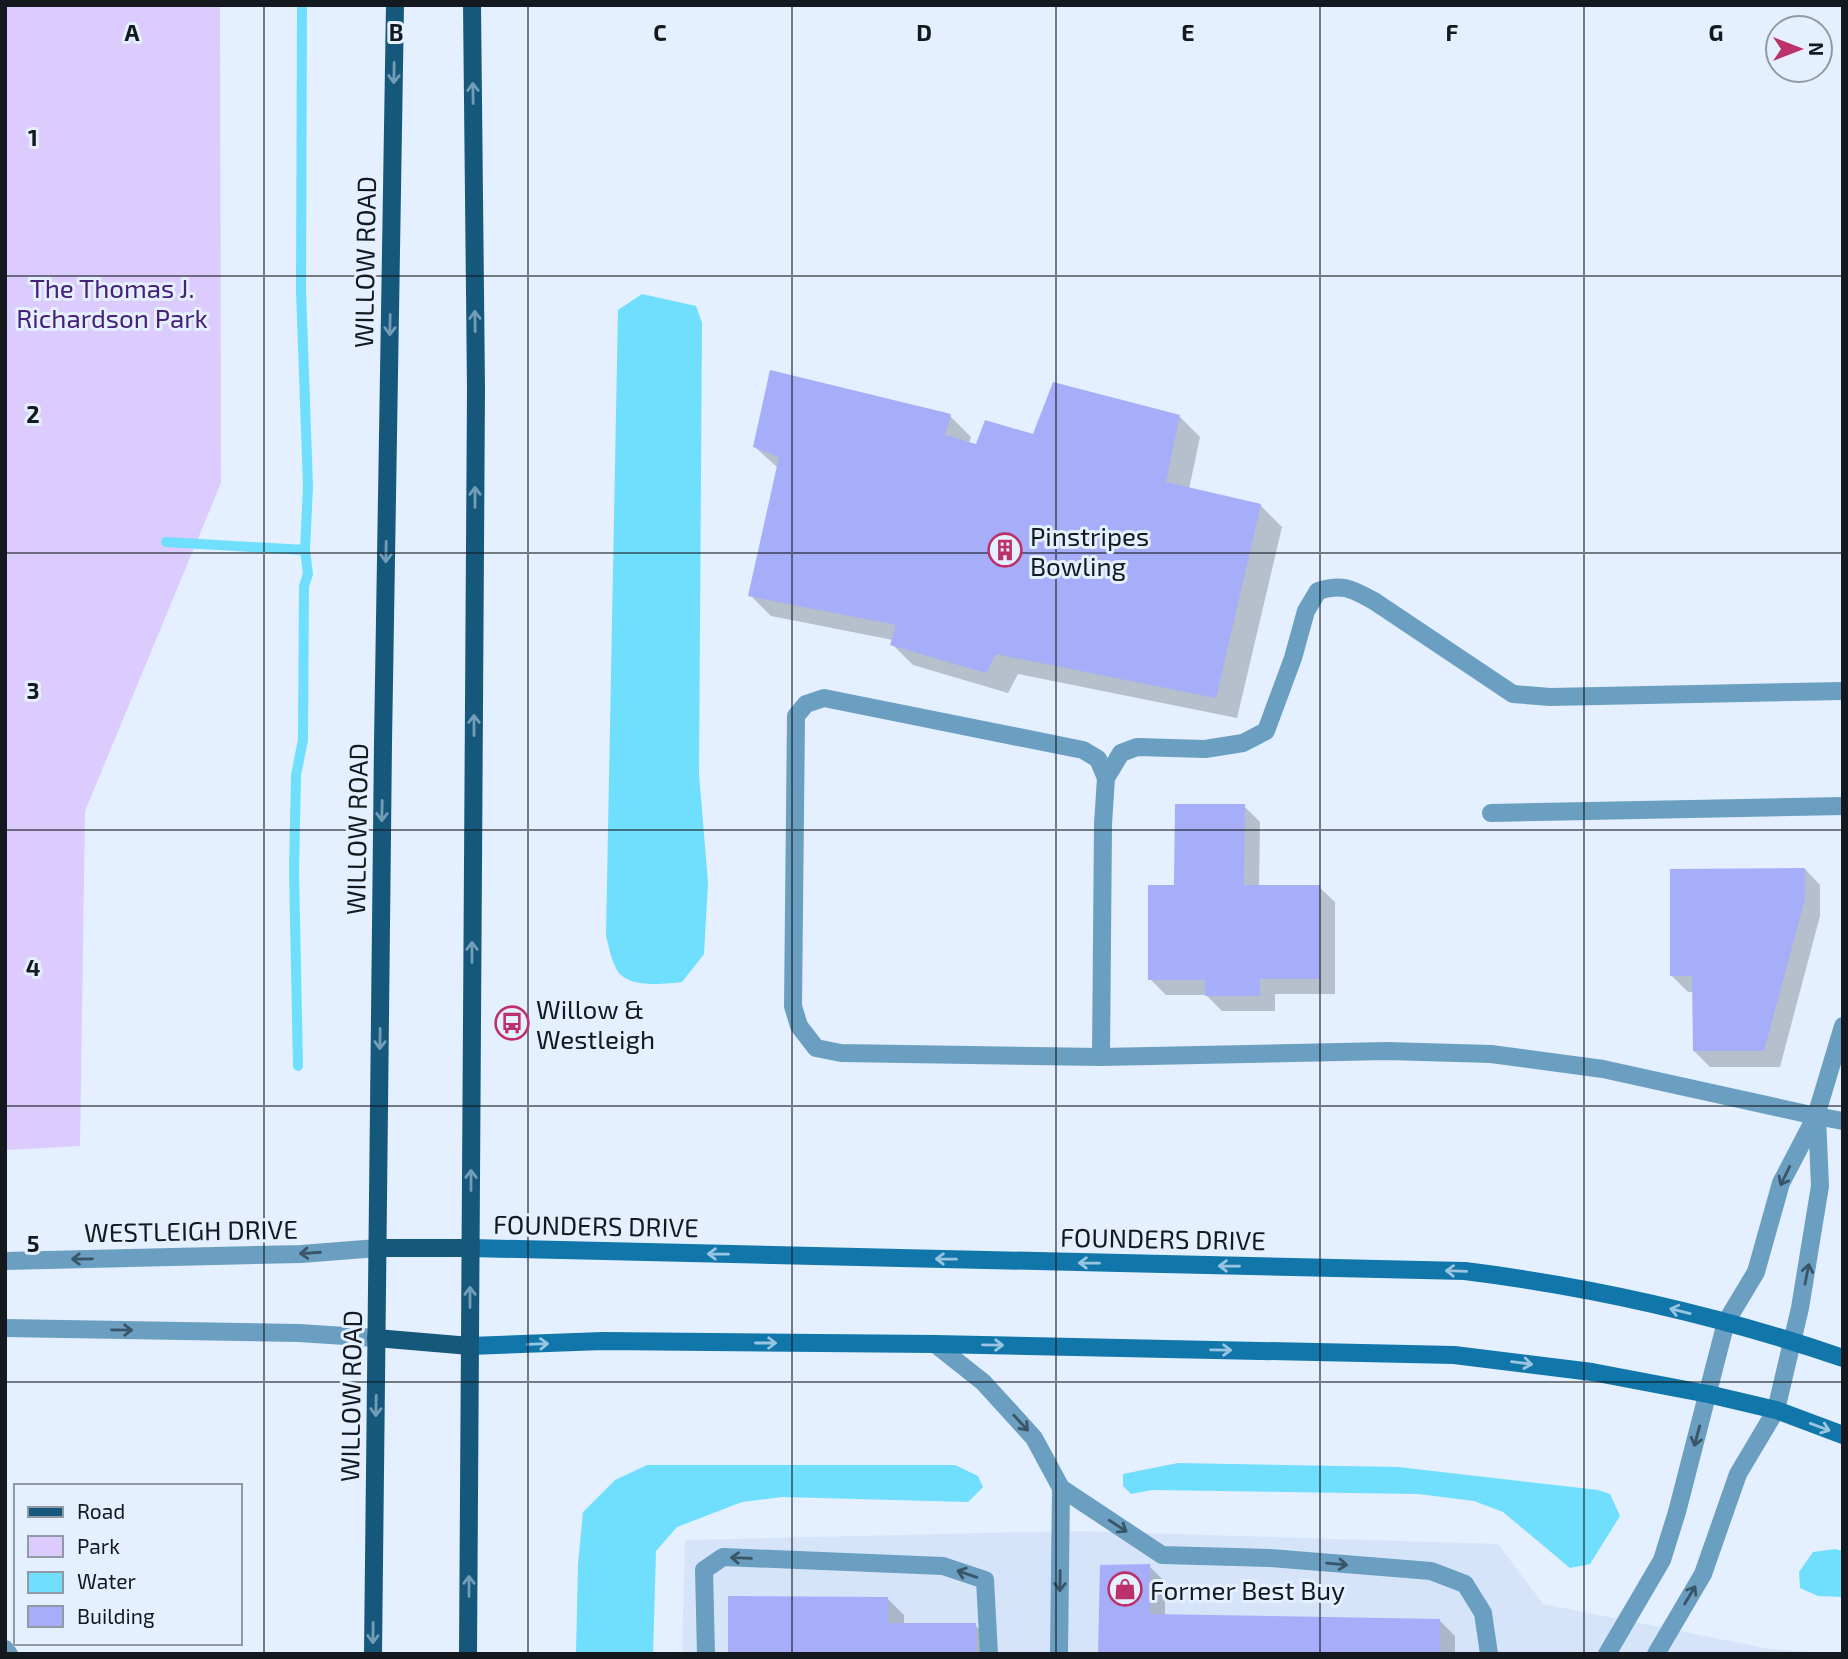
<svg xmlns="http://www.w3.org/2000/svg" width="1848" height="1659" font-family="'Exo 2',sans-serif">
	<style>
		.built { fill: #d6e4fa }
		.green { fill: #dcccfe }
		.water { fill: #70dffd }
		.shadow { fill: #0003 }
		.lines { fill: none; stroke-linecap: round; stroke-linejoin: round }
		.stream { stroke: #70dffd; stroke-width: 10 }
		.building { fill: #a6adf9 }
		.service { stroke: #6a9fc1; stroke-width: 18 }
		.minor { stroke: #6a9fc1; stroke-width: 18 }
		.secondary { stroke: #1176a9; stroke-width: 18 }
		.primary { stroke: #16587c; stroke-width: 18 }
		.oneway { stroke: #739cb7 }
		.oneway2 { stroke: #3b5568 }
		.oneway3 { stroke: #9ac5e1 }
		.grid { fill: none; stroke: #14191f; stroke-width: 2; stroke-opacity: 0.55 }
		.labels { text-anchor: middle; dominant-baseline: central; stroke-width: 6; stroke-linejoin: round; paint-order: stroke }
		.street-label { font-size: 26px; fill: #14191f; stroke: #e4efff }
		.park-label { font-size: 26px; fill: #472077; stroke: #e4efff }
		.poi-label { font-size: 26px; fill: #14191f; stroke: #e4efff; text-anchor: start }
		.grid-label { font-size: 23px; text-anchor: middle; font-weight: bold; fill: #14191f; stroke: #e4efff; stroke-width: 6; stroke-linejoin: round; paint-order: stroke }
	</style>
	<rect width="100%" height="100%" fill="#e4efff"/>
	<path class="built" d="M1076,1531L1498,1544L1543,1604L1770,1649L1840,1654H682L685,1540Z"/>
	<path class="green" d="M5,5H220L221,483L85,811L80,1146L5,1150Z"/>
	<g class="water">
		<path d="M642,294L696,306L702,323L699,774L708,883L704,954L682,982C664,984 625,989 616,968C611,959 609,947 606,936L618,310Z"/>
		<path d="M1178,1463L1398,1467L1598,1490L1610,1494L1620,1516L1590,1564L1570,1568L1503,1512L1474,1501L1418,1494L1152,1490L1131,1494L1123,1486V1474Z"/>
		<path d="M647,1465H955L978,1476L983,1487L968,1502L783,1497L742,1502L677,1527L656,1551L653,1654H576L578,1564L583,1512L615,1480Z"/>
		<path d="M1835,1549L1843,1551V1597L1818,1596L1800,1588L1799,1572L1813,1552Z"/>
	</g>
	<g class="shadow">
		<path d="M950,416L971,437L969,443L977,446L1179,416L1200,437L1189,489L1261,506L1282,527L1237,718L1018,674L1008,693L913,665L892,644L893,640L771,616L750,595L778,468L755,447Z"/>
		<path d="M1244,806L1260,822L1259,887H1319L1335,902V994H1275V1011H1222L1206,995H1166L1150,979L1176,887Z"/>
		<path d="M1805,869L1820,885V916L1780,1067H1710L1694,1051V992H1688L1672,976Z"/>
		<path d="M1149,1566L1165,1582V1616L1439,1620L1455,1636V1654H1100Z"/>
		<path d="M888,1599L904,1615V1625H975L991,1641V1654H730Z"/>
	</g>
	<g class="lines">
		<g class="stream">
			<path d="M166,542L305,550L308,486L301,291L302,5"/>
			<path d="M298,1066L294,871L296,775L303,740L304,586L308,574L305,550"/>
		</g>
	</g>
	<g class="building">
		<path d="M770,370L951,414L945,435L976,444L985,420L1033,434L1053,382L1180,415L1166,482L1261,504L1216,698L996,654L986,673L890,645L896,625L748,596L779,457L753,447Z"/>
		<path d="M1175,804H1245L1244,885H1320V979H1260V996H1205V980H1148V885H1174Z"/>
		<path d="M1805,868V899L1764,1051H1693L1692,976H1670V869Z"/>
		<path d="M1150,1564V1614L1440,1619V1654H1098L1100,1565Z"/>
		<path d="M728,1596L888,1597V1623H976V1654H728Z"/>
	</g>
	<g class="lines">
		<g class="service">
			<path d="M1106,778L1098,759L1083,750L824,698L806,704L796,716L793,1006L799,1026L816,1048L841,1053L1101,1057L1387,1051L1491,1054L1603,1069L1816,1116L1843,1026"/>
			<path d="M1491,813L1843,806"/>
			<path d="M1101,1057L1103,824L1106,778L1121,753L1137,747L1205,749L1243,743L1266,731L1293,658L1306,611L1318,591C1343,583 1352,589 1374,601L1513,694L1550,697L1843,691"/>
			<path d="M1816,1116L1843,1121"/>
			<path d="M935,1344L983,1382L1034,1438L1061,1488L1162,1555L1270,1558L1431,1571L1465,1584L1483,1613L1489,1654"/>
			<path d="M5,1649L9,1654"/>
			<path d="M706,1654L704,1570L723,1557L943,1566L985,1580L989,1654"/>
			<path d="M1059,1654L1061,1488"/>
			<path d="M1607,1654L1662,1560L1677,1512L1726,1322L1756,1272L1781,1183L1816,1116"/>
			<path d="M1656,1654L1703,1574L1738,1474L1776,1410L1800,1308L1820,1186L1817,1117"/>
		</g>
		<g class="minor">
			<path d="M5,1261L301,1254L378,1248"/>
			<path d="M5,1328L299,1333L376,1338"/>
		</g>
		<g class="secondary">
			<path d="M471,1248L1465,1271C1593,1287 1721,1316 1843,1358"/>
			<path d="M470,1346L603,1341L935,1344L1454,1355L1592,1372L1708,1394L1776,1410L1843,1435"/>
		</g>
		<g class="primary">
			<path d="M378,1248H471"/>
			<path d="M376,1338L470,1346"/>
			<path d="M373,1654L383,743L395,5"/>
			<path d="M468,1654L476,389L472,5"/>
		</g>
	</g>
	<defs><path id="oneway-shaft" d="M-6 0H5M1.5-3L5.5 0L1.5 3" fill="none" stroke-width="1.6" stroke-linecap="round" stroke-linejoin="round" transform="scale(1.75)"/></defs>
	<g class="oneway">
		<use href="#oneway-shaft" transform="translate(394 73) rotate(91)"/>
		<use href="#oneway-shaft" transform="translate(473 93) rotate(-91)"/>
		<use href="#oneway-shaft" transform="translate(475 321) rotate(-91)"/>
		<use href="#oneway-shaft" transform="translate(390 325) rotate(91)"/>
		<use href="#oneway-shaft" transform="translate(475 497) rotate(-90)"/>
		<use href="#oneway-shaft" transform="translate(386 552) rotate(91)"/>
		<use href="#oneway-shaft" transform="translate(474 725) rotate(-90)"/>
		<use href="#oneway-shaft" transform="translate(382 811) rotate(91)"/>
		<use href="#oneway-shaft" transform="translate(472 952) rotate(-90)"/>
		<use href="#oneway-shaft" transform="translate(380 1039) rotate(91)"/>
		<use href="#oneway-shaft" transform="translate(471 1180) rotate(-90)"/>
		<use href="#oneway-shaft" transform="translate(470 1297) rotate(-90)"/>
		<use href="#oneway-shaft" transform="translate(376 1406) rotate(91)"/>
		<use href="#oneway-shaft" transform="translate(469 1586) rotate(-90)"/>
		<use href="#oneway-shaft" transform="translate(373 1633) rotate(91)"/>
	</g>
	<g class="oneway2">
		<use href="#oneway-shaft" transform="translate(1785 1176) rotate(116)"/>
		<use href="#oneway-shaft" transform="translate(310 1253) rotate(176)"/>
		<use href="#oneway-shaft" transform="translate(82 1259) rotate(179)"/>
		<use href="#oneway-shaft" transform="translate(1807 1274) rotate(-79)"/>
		<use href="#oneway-shaft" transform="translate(122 1330) rotate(1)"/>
		<use href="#oneway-shaft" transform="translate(1021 1423) rotate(47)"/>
		<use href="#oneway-shaft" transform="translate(1697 1436) rotate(105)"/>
		<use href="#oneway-shaft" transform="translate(1118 1526) rotate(33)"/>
		<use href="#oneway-shaft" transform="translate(741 1558) rotate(-178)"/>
		<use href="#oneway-shaft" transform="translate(1337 1564) rotate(5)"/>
		<use href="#oneway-shaft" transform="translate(967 1574) rotate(-161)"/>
		<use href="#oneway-shaft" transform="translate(1060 1581) rotate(91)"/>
		<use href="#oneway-shaft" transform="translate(1690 1595) rotate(-59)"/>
	</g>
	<g class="oneway3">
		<use href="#oneway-shaft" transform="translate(718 1254) rotate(-179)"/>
		<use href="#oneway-shaft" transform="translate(946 1259) rotate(-179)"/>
		<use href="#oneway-shaft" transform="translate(1089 1263) rotate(-179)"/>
		<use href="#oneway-shaft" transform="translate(1229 1266) rotate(-179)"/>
		<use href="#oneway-shaft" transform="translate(1456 1271) rotate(-178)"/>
		<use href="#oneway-shaft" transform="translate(1680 1311) rotate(-166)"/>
		<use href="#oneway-shaft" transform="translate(766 1343)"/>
		<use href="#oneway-shaft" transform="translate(538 1344) rotate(-2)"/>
		<use href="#oneway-shaft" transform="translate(993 1345) rotate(1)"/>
		<use href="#oneway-shaft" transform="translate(1221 1350) rotate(1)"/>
		<use href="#oneway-shaft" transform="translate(1522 1363) rotate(7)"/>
		<use href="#oneway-shaft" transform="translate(1820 1427) rotate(20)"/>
	</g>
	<path class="grid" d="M264,5V1654M528,5V1654M792,5V1654M1056,5V1654M1320,5V1654M1584,5V1654M5,276H1843M5,553H1843M5,830H1843M5,1106H1843M5,1382H1843"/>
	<defs>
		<symbol id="building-ring" viewBox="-11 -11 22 22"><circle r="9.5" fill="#e4efff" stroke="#bc3169" stroke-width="1.5"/><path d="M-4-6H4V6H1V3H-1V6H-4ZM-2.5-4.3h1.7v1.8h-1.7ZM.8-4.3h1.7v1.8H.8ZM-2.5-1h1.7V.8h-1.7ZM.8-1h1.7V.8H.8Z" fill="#bc3169"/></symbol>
		<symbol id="bus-ring" viewBox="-11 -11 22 22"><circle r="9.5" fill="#e4efff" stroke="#bc3169" stroke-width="1.5"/><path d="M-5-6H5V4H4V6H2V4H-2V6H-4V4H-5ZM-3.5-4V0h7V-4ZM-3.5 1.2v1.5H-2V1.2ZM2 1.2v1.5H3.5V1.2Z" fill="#bc3169"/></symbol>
		<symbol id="shop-ring" viewBox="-11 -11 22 22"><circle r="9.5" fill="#e4efff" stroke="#bc3169" stroke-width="1.5"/><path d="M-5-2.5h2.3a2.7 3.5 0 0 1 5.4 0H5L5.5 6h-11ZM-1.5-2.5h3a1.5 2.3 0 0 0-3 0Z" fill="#bc3169"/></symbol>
	</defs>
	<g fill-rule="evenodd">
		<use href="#building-ring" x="986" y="531" width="38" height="38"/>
		<use href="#bus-ring" x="493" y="1004" width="38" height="38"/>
		<use href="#shop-ring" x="1106" y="1570" width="38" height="38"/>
	</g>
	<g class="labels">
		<g class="street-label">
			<text transform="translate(364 262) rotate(-89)">WILLOW ROAD</text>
			<text transform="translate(356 829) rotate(-89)">WILLOW ROAD</text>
			<text transform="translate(596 1225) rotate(1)">FOUNDERS DRIVE</text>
			<text transform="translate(191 1230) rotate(-1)">WESTLEIGH DRIVE</text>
			<text transform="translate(1163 1238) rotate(1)">FOUNDERS DRIVE</text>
			<text transform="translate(350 1396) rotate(-89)">WILLOW ROAD</text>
		</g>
		<g class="park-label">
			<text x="112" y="287">The Thomas J.<tspan x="112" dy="30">Richardson Park</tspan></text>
		</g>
		<g class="poi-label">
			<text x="1030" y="535">Pinstripes<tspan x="1030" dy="30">Bowling</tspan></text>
			<text x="536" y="1008">Willow &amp;<tspan x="536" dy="30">Westleigh</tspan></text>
			<text x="1150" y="1589">Former Best Buy</text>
		</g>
	</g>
	<g class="grid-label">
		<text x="132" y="41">A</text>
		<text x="396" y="41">B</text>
		<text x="660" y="41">C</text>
		<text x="924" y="41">D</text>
		<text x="1188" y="41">E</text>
		<text x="1452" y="41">F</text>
		<text x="1716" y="41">G</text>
		<text x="33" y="146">1</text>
		<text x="33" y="423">2</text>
		<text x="33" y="699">3</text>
		<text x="33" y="976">4</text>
		<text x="33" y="1252">5</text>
	</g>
	<rect width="1848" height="1659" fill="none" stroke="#14191f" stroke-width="14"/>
	<rect x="14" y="1484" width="228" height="161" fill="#e4efff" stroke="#9199a5" stroke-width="2"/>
	<rect x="28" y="1507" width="35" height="10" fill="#16587c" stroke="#9199a5" stroke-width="2"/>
	<text x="77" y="1519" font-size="21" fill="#14191f">Road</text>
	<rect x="28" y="1536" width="35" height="21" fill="#dcccfe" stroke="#9199a5" stroke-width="2"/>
	<text x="77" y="1554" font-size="21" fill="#14191f">Park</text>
	<rect x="28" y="1572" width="35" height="21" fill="#70dffd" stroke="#9199a5" stroke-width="2"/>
	<text x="77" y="1589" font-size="21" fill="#14191f">Water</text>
	<rect x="28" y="1606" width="35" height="21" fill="#a6adf9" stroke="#9199a5" stroke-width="2"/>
	<text x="77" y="1624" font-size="21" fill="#14191f">Building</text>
	<g transform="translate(1799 49) rotate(90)"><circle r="33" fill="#e4efff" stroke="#9199a5" stroke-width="2"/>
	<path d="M0-5L12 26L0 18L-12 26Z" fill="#bc3169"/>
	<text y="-10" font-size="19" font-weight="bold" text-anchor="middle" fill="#14191f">N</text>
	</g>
</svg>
